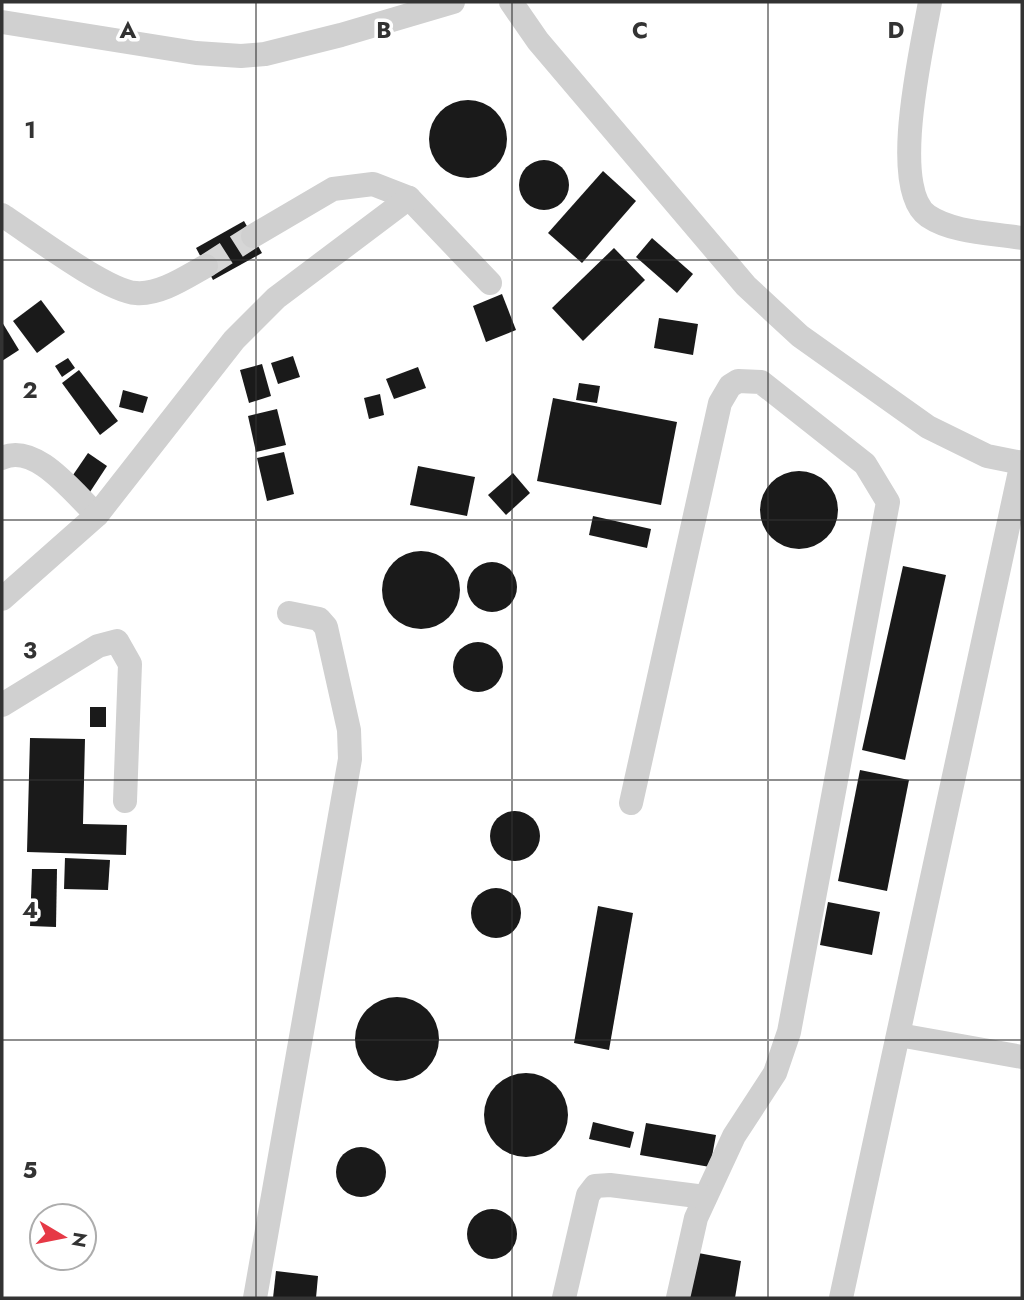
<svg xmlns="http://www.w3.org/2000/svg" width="1024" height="1300" font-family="Jost,sans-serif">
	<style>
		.building { fill: #1a1a1a }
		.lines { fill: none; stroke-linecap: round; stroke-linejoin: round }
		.minor-tunnel { stroke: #d6d6d6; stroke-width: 24; stroke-dasharray: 24 12; stroke-linecap: butt }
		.minor { stroke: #d0d0d0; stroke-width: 24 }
		.grid { fill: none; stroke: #333; stroke-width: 2; stroke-opacity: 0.55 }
		.grid-label { font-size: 23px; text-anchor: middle; font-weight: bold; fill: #333; stroke: #fff; stroke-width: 7; stroke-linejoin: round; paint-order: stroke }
	</style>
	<rect width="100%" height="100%" fill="#fff"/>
	<g class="building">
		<circle cx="468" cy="139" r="39"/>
		<circle cx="544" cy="185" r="25"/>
		<path d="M603,171L636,201L582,263L548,233Z"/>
		<path d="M244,221L262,253L213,280L196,248Z"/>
		<path d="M652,238L693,274L677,293L636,257Z"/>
		<path d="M614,248L645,280L583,341L552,308Z"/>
		<path d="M502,294L516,330L486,342L473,306Z"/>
		<path d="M41,300L65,332L37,353L13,321Z"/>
		<path d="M659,318L698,324L693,355L654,348Z"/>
		<path d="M2,322L19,350L2,361Z"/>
		<path d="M293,356L300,377L278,384L271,363Z"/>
		<path d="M68,358L75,368L62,377L55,366Z"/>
		<path d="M262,364L271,396L249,403L240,370Z"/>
		<path d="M418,367L426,388L394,399L386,379Z"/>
		<path d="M79,370L118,421L100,435L62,383Z"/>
		<path d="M579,383L600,386L597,403L576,400Z"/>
		<path d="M123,390L148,397L143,413L119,407Z"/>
		<path d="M380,394L384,415L369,419L364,398Z"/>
		<path d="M553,398L677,422L661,505L537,481Z"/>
		<path d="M277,409L286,445L256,452L248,416Z"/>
		<path d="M284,452L294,494L267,501L257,458Z"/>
		<path d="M88,453L107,466L90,492L71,478Z"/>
		<path d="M418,466L475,477L467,516L410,505Z"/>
		<circle cx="799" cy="510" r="39"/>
		<path d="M513,473L530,493L506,515L488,495Z"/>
		<path d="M593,516L651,529L647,548L589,535Z"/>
		<circle cx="421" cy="590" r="39"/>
		<circle cx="492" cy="587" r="25"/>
		<path d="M903,566L946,575L905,760L862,750Z"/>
		<circle cx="478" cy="667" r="25"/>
		<rect x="90" y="707" width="16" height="20"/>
		<path d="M30,738L85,739L83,824L127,825L126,855L27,852Z"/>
		<path d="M860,770L909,780L887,891L838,881Z"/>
		<circle cx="515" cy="836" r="25"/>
		<path d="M65,858L110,860L108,890L64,889Z"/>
		<path d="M32,869H57L56,927L30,926Z"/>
		<circle cx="496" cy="913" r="25"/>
		<path d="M828,902L880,912L872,955L820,945Z"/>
		<path d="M598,906L633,913L609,1050L574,1043Z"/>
		<circle cx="397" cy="1039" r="42"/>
		<circle cx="526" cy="1115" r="42"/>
		<path d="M593,1122L634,1132L630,1148L589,1139Z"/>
		<path d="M646,1123L716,1135L710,1167L640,1155Z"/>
		<circle cx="361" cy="1172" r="25"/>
		<circle cx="492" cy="1234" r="25"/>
		<path d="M693,1252L741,1261L735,1298H685Z"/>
		<path d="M276,1271L318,1276L316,1298H273Z"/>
	</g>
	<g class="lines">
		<path class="minor-tunnel" d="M206,266L253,236"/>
		<g class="minor">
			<path d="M511,2L538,41L746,286L800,336L928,427L987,456L1022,463"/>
			<path d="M930,2C923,44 888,189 928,216C953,233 993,233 1022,238"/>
			<path d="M2,22L196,53L241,56L265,54L341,35L453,2"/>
			<path d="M2,215C30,233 106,291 136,293C160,295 186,277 206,266"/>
			<path d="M253,236L333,189L373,184L409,198L490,283"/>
			<path d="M2,458C36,442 74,494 97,515"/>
			<path d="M2,599L97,515L234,340L276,298L409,198"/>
			<path d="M2,705L98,646L117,641L130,664L125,801"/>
			<path d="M631,803L720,403L730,386L738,381L761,382L865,464L888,502L789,1032L775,1073L734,1136L696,1218L678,1298"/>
			<path d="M899,1035L1022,1057"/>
			<path d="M255,1298L350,759L349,730L326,627L319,619L289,613"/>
			<path d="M564,1298L588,1195L595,1186L610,1185L705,1197"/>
			<path d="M841,1298L1022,462"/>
		</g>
	</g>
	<path class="grid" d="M256,2V1298M512,2V1298M768,2V1298M2,260H1022M2,520H1022M2,780H1022M2,1040H1022"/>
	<g class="grid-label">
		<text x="128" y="38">A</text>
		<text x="384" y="38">B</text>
		<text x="640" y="38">C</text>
		<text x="896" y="38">D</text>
		<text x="30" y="138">1</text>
		<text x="30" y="398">2</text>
		<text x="30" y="658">3</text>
		<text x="30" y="918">4</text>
		<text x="30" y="1178">5</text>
	</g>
	<rect width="1024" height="1300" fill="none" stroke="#333333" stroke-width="7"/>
	<g transform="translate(63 1237) rotate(100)"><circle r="33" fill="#ffffff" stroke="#adadad" stroke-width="2"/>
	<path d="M0-5L12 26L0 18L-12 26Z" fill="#e63946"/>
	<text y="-10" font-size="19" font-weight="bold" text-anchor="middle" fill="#333333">N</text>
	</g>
</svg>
